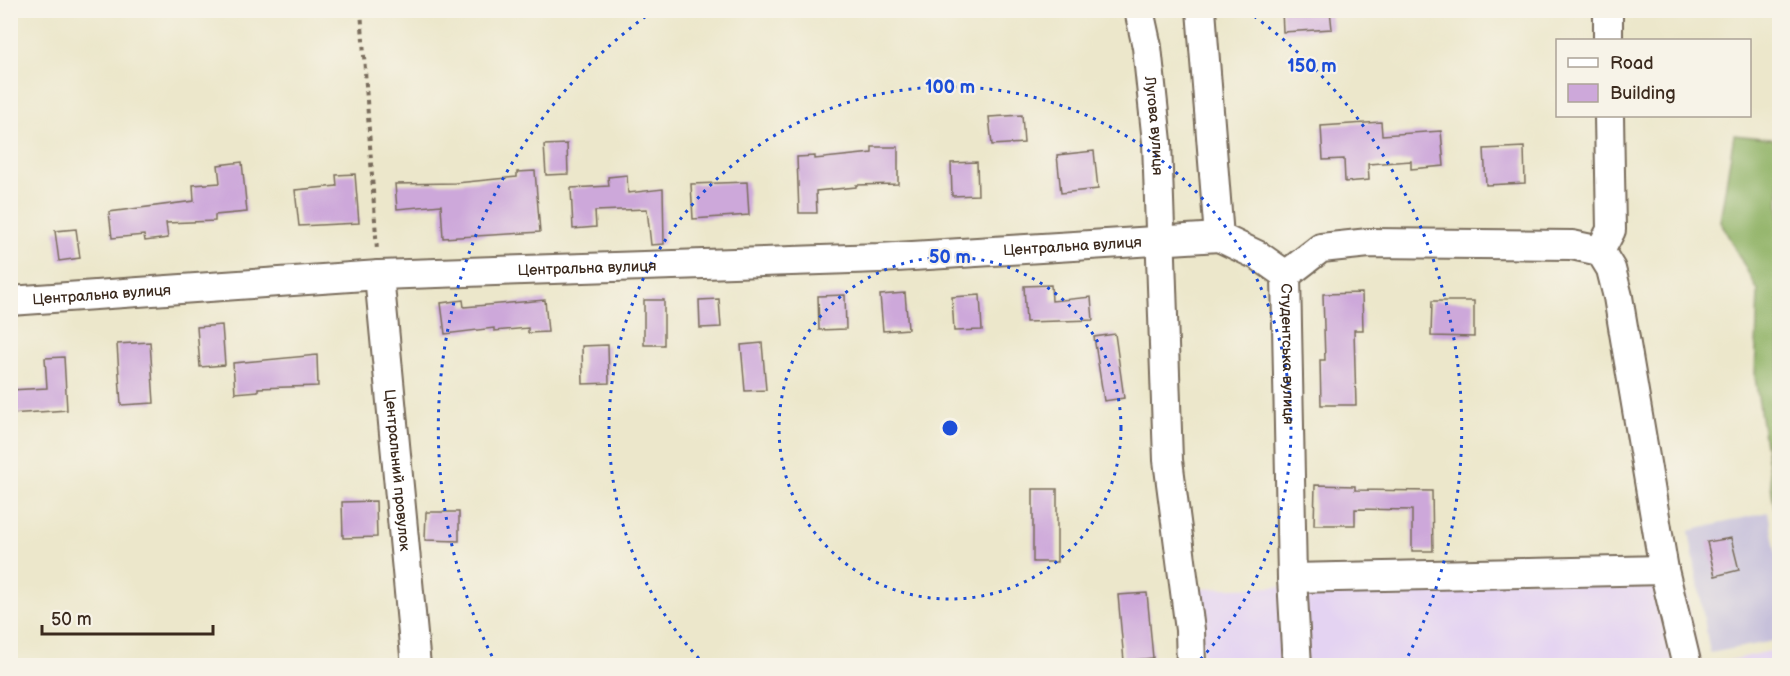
<svg xmlns="http://www.w3.org/2000/svg" width="1790" height="676" font-family="'Balsamiq Sans',sans-serif">
	<style>
		.built { fill: #e4d3f2 }
		.industrial { fill: #c6c0da }
		.forest { fill: #90b266; stroke: #666e42; stroke-width: 1.5 }
		.building { fill: #cda8da }
		.lines { fill: none; stroke-linecap: round; stroke-linejoin: round }
		.minor-casing { stroke: #796c5b; stroke-width: 32 }
		.path { stroke: #796c5b; stroke-width: 4; stroke-dasharray: 4.5 4.5; stroke-linecap: butt }
		.minor { stroke: #fff; stroke-width: 28 }
		.ring { fill: none; stroke: #1d4ed8; stroke-width: 3; stroke-dasharray: 3 6 }
		.labels { text-anchor: middle; dominant-baseline: central; stroke-width: 4.5; stroke-linejoin: round; paint-order: stroke }
		.street-label { font-size: 15px; fill: #3b2a1e; stroke: #f7f3e8 }
		.centre { fill: #1d4ed8; stroke: #f7f3e8; stroke-width: 3 }
		.ring-label { font-size: 18px; text-anchor: middle; font-weight: bold; fill: #1d4ed8; stroke: #f7f3e8; stroke-width: 4.5; stroke-linejoin: round; paint-order: stroke }
	</style>
	<rect width="100%" height="100%" fill="#f7f3e8"/>
	<filter id="ink" filterUnits="userSpaceOnUse"><feTurbulence type="fractalNoise" baseFrequency=".0167" numOctaves="2"/><feDisplacementMap in="SourceGraphic" scale="12" xChannelSelector="R" yChannelSelector="G"/><feConvolveMatrix kernelMatrix="1 2 1 2 8 2 1 2 1" color-interpolation-filters="sRGB"/></filter>
	<filter id="wash" filterUnits="userSpaceOnUse"><feTurbulence type="fractalNoise" baseFrequency=".008" numOctaves="4" result="noise"/><feDisplacementMap in="SourceGraphic" scale="24" xChannelSelector="R" yChannelSelector="G"/><feGaussianBlur stdDeviation="1.35" result="paint"/><feColorMatrix in="noise" values="0 0 0 0 0 0 0 0 0 0 0 0 0 0 0 0 0 1.4 0 .05"/><feComposite in="paint" operator="in"/></filter>
	<g filter="url(#wash)">
		<rect width="100%" height="100%" fill="#ece7cb"/>
		<g class="built">
			<path d="M1682,576L1701,665H1204L1195,589Z"/>
			<path d="M1779,649V665H1707H1708Z"/>
		</g>
		<path class="industrial" d="M1768,512L1779,570V640L1710,653L1689,531Z"/>
		<path class="forest" d="M1734,135L1779,140V538L1755,377L1758,291L1720,221Z"/>
		<g id="blocks">
			<g class="building">
				<path d="M1282,10H1330L1332,29L1283,32Z"/>
				<path d="M1022,115L1024,143L992,145L989,117Z"/>
				<path d="M1381,122L1382,135L1441,131L1444,166L1411,169V161L1368,164L1369,180L1345,182L1344,159L1323,160L1321,126Z"/>
				<path d="M567,144L568,174L546,175L544,145Z"/>
				<path d="M872,147H898V184L856,185V187L816,191L817,213H799L797,157L815,156V159L872,153Z"/>
				<path d="M1524,147L1525,183L1486,185L1484,149Z"/>
				<path d="M1094,151L1098,189L1061,193L1057,155Z"/>
				<path d="M242,162L247,212L215,215V221L166,223L168,238L145,241L144,235L112,238L109,212L194,201L193,185L220,183L218,165Z"/>
				<path d="M977,162L978,195L952,196L951,163Z"/>
				<path d="M535,171L540,232L443,238L441,205L397,209L395,184L456,183L517,177V172Z"/>
				<path d="M355,174L359,223L299,226L295,190L337,186L336,175Z"/>
				<path d="M627,175L628,193L663,189L664,244L651,245L647,209L595,211L596,227L573,229L571,188L609,186L608,177Z"/>
				<path d="M747,182L749,215L693,219L691,184Z"/>
				<path d="M76,229L80,258L59,261L55,231Z"/>
				<path d="M1051,285L1052,301L1091,297L1093,320L1026,322L1024,286Z"/>
				<path d="M905,293L908,329L883,331L880,295Z"/>
				<path d="M1362,293L1363,330H1354L1356,405H1321L1320,360H1325L1323,294Z"/>
				<path d="M845,295L846,329L819,330L818,296Z"/>
				<path d="M980,295L982,330L954,331L952,297Z"/>
				<path d="M719,299L721,327L700,328L699,300Z"/>
				<path d="M463,300L464,307L545,300L548,332L528,333V328L494,331V328L445,334L441,303Z"/>
				<rect x="644" y="300" width="20" height="45"/>
				<path d="M1432,301H1474V337L1431,336Z"/>
				<path d="M222,325L225,365L200,367L197,327Z"/>
				<path d="M1115,334L1124,398L1104,401L1094,337Z"/>
				<path d="M150,342L154,403L121,405L117,344Z"/>
				<path d="M762,343L766,390L745,391L741,345Z"/>
				<path d="M608,345L609,383L583,384L582,346Z"/>
				<path d="M317,355L318,386L258,388V391L235,393L233,363Z"/>
				<path d="M64,357L67,410L10,414V390L47,388L45,358Z"/>
				<path d="M1315,485L1355,486V490L1432,491L1433,551H1412V510L1355,509V525H1314Z"/>
				<rect x="1033" y="489" width="24" height="73"/>
				<path d="M376,501L377,537L343,538L342,502Z"/>
				<path d="M426,512H459V541L425,540Z"/>
				<path d="M1731,538L1739,570L1715,576L1707,542Z"/>
				<path d="M1147,593L1153,658L1124,661L1118,595Z"/>
			</g>
		</g>
	</g>
	<g filter="url(#ink)">
		<use href="#blocks" fill-opacity="0" stroke="#796c5b" stroke-width="1.5"/>
		<g class="lines">
			<defs>
				<g id="minor">
					<path id="s1" d="M1139,10L1147,47L1157,142L1168,460L1190,630L1191,666"/>
					<path id="s2" d="M1201,10L1219,237L1259,256L1286,275L1292,578L1297,666"/>
					<path d="M1608,10V40"/>
					<path d="M1600,251L1611,230L1609,116"/>
					<path id="s3" d="M379,275L416,666"/>
					<path d="M1286,275L1321,248L1369,243L1572,245L1600,251L1611,269L1618,297L1664,570L1687,666"/>
					<path id="s4" d="M10,301L379,275L880,258L1219,237"/>
					<path d="M1292,578L1664,570"/>
				</g>
			</defs>
			<use href="#minor" class="minor-casing"/>
			<path class="path" d="M361,10L377,251"/>
			<use href="#minor" class="minor"/>
		</g>
	</g>
	<g class="ring">
		<circle cx="950" cy="428" r="171"/>
		<path d="M705 665A341 341 0 1 1 1195 665"/>
		<path d="M496 664A512 512 0 0 1 653 11M1247 11A512 512 0 0 1 1404 664"/>
	</g>
	<g class="labels">
		<g class="street-label">
			<text stroke="none"><textPath href="#s1" startOffset="117">Лугова вулиця</textPath></text>
			<text stroke="none"><textPath href="#s4" startOffset="1064">Центральна вулиця</textPath></text>
			<text stroke="none"><textPath href="#s4" startOffset="578">Центральна вулиця</textPath></text>
			<text stroke="none"><textPath href="#s4" startOffset="92">Центральна вулиця</textPath></text>
			<text stroke="none"><textPath href="#s2" startOffset="384">Студентська вулиця</textPath></text>
			<text stroke="none"><textPath href="#s3" startOffset="196">Центральний провулок</textPath></text>
		</g>
	</g>
	<circle cx="950" cy="428" r="9" class="centre"/>
	<g class="ring-label">
		<text x="1312" y="72">150 m</text>
		<text x="950" y="93">100 m</text>
		<text x="950" y="263">50 m</text>
	</g>
	<rect width="1790" height="676" fill="none" stroke="#f7f3e8" stroke-width="36"/>
	<rect x="1556" y="39" width="195" height="78" fill="#f7f3e8" stroke="#aca397" stroke-width="1.5"/>
	<rect x="1568" y="58" width="30" height="9" fill="#ffffff" stroke="#aca397" stroke-width="1.5"/>
	<text x="1610" y="69" font-size="18" fill="#3b2a1e">Road</text>
	<rect x="1568" y="84" width="30" height="18" fill="#cda8da" stroke="#aca397" stroke-width="1.5"/>
	<text x="1610" y="99" font-size="18" fill="#3b2a1e">Building</text>
	<path d="M42 625v9h171v-9" fill="none" stroke="#3b2a1e" stroke-width="3"/>
	<text x="51" y="625" font-size="18" fill="#3b2a1e" stroke="#f7f3e8" stroke-width="4.5" paint-order="stroke">50 m</text>
</svg>
